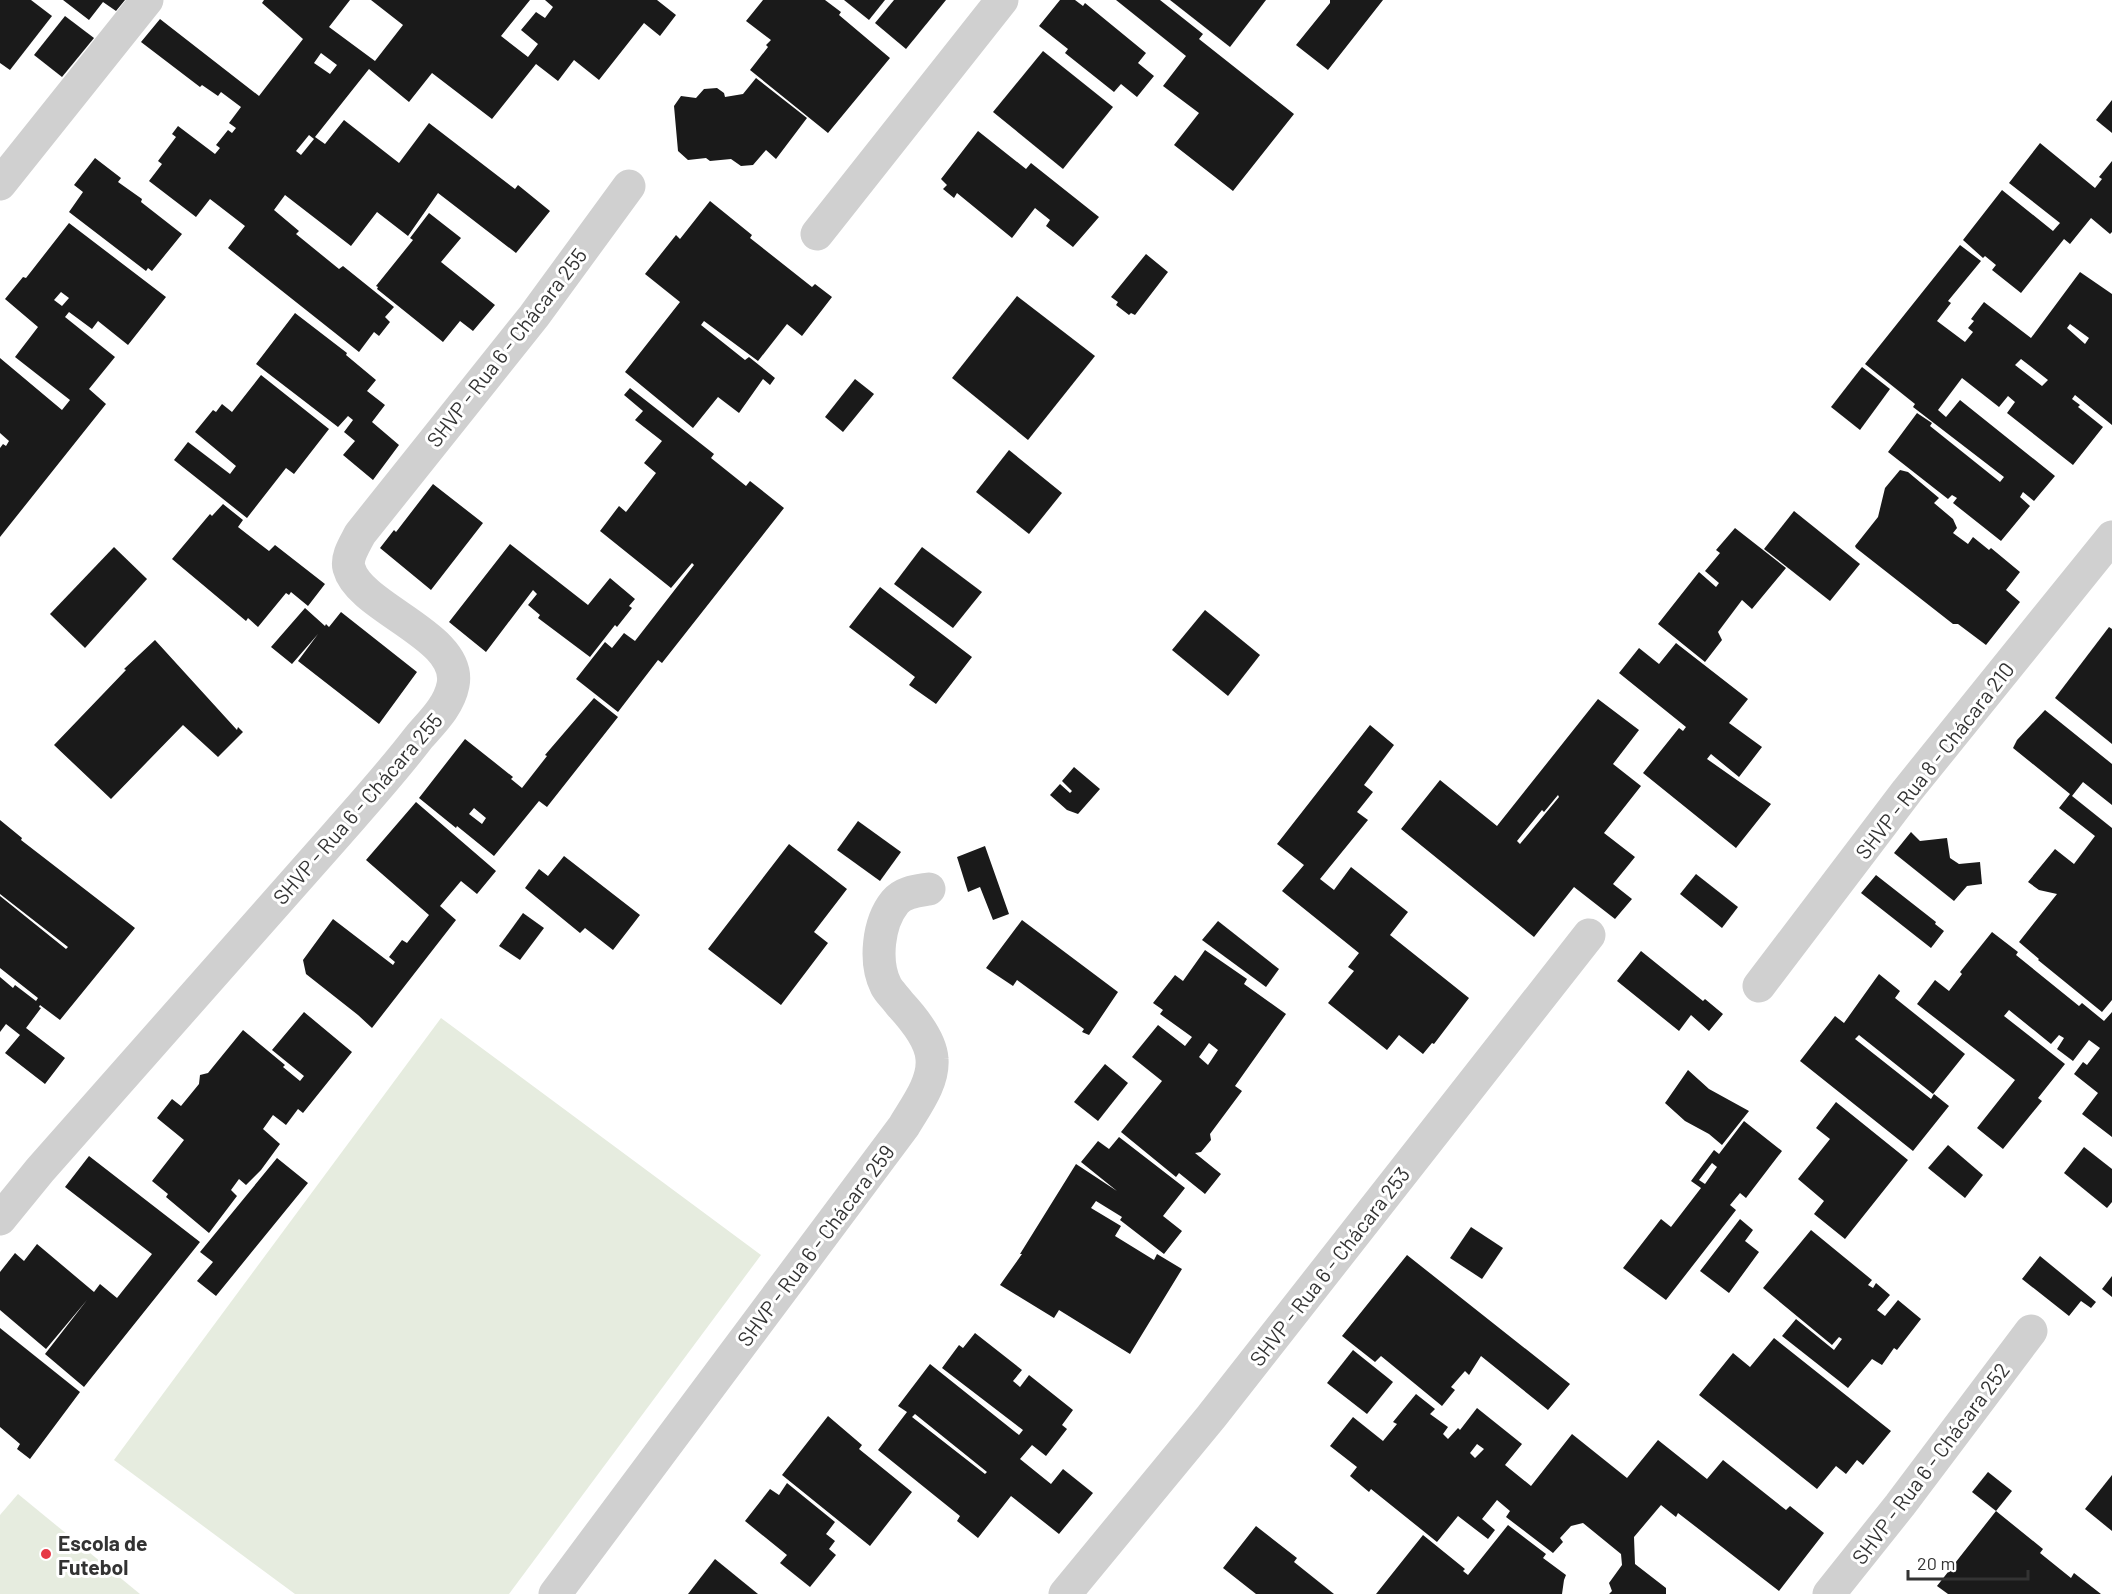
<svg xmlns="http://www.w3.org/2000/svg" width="2112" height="1594" font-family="Barlow,sans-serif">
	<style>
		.green { fill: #e6ecdf }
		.building { fill: #1a1a1a; fill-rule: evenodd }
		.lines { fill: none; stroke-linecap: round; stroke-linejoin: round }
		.minor { stroke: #d0d0d0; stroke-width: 33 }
		.poi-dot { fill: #e63946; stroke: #fff; stroke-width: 2 }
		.labels { text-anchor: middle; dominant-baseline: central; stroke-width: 6; stroke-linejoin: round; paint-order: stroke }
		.street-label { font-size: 21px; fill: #333; stroke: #fff }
		.poi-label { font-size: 21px; font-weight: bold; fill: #333; stroke: #fff; text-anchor: start }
	</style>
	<rect width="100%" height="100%" fill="#fff"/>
	<g class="green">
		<path d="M441,1018L761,1255L509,1594H295L114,1460Z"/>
		<path d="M18,1494L140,1594H0V1515Z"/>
	</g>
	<g class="building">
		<path d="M0,0H31L52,16L10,70L0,63Z"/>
		<path d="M63,0H125L116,11L103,2L89,20Z"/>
		<path d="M264,0H350L329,27L375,61L403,25L371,0H530L501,36L528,57L538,44L521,30L536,12L545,18L553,7L545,0H657L676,15L660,36L644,23L599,80L574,60L558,81L536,64L492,119L432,73L409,102L369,69L315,137L325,144L344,120L399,163L429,123L515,189L518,185L550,211L516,253L438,193L408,236L377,212L351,246L285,195L274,210L299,231L296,234L339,269L343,266L394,307L385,317L390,322L379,336L374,332L359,352L228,248L245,226L210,199L196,217L149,181L162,164L158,161L176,137L172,134L178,126L215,154L220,148L216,145L228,130L232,133L236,128L229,123L241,107L221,92L218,96L202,85L200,87L141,42L160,19L259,96L303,39L262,3ZM321,53L337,65L330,74L314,63ZM309,135L314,139L301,155L296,151Z"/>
		<path d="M763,0H825L841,12L839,15L890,58L828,133L750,70L768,47L766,45L771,40L746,21Z"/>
		<path d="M844,0H885L869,20Z"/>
		<path d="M894,0H946L906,49L875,23Z"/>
		<path d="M1060,0H1075L1083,6L1085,3L1146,53L1138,63L1154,76L1137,97L1121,84L1114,92L1065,53L1068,49L1039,26Z"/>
		<path d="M1116,0H1160L1203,34L1199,39L1294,114L1233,191L1174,145L1199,113L1163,86L1186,56Z"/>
		<path d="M1170,0H1266L1230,47Z"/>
		<path d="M1330,0H1383L1328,70L1296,45L1330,3Z"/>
		<path d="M65,16L94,38L62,77L34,55Z"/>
		<path d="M1043,51L1113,107L1063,169L993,112Z"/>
		<path d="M756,78L807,118L776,159L766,150L753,165L741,166L731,159L710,161L706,158L688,160L678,151L674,106L681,96L696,98L704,89L717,88L724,93L725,97L743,94Z"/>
		<path d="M2112,100V133L2096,120Z"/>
		<path d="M978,131L1026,169L1031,163L1099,217L1073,247L1046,226L1050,220L1035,208L1012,238L957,193L954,198L943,189L947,185L941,179Z"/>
		<path d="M2040,143L2095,188L2102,179L2099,177L2112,161V232L2110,234L2091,218L2070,244L2064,239L2021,293L1992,270L1996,265L1985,256L1983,258L1963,240L2002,190L2053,231L2060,223L2009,183Z"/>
		<path d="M95,158L121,178L118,182L142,199L141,202L182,234L152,271L148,268L146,271L69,212L83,192L74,185Z"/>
		<path d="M710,201L752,235L750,238L812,287L815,284L832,297L802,336L787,324L758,361L704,321L701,325L745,360L749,357L775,378L770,385L763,379L739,413L718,397L693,428L625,372L680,302L645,274L676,235L680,239Z"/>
		<path d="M429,213L461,238L441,262L495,305L473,331L460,321L443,342L377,289L378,287L376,286L413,240L410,238Z"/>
		<path d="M69,223L166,297L128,345L98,321L92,329L69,312L65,317L115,357L89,389L106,404L0,537V448L3,444L6,446L9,441L0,433V358L62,410L70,400L15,357L38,327L5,299L23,277L26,278ZM61,292L69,298L62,306L54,300Z"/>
		<path d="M1960,245L1981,261L1948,301L1951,303L1937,321L1965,342L1973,332L1968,328L1974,321L1971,319L1984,302L2031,338L2080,272L2112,294V425L2075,395L2072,399L2080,405L2078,407L2103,427L2073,465L2007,413L2015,402L2008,396L1999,407L1962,378L1938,410L1946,417L1960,400L2055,476L2034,501L2023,492L2020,497L2030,506L2001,541L1953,503L1957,498L1952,495L1948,499L1888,452L1917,413L1932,423L1930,426L2000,482L2004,477L1913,407L1915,404L1865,364ZM2070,324L2089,338L2085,344L2067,328ZM2021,359L2048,380L2042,386L2015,365Z"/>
		<path d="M1146,254L1168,272L1135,315L1131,313L1129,315L1116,305L1118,302L1111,297Z"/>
		<path d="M1017,296L1095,356L1028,440L952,378Z"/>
		<path d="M295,313L347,353L346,355L376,380L367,391L385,405L372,422L399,445L373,480L343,455L355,441L344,432L353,420L348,416L338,427L256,364Z"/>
		<path d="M1862,367L1890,389L1860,430L1831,407Z"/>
		<path d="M261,375L329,429L294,474L286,468L247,518L174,460L188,442L230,474L236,466L195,432L213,410L216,412L222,404L232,412Z"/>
		<path d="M855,379L874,394L843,432L825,417Z"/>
		<path d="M630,388L714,454L711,458L746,486L750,481L784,508L662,663L658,660L618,712L576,679L605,642L612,648L624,633L635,641L694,565L692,563L671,588L600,531L619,506L626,512L656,473L644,463L662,441L635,420L643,411L624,395Z"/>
		<path d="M1009,450L1062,493L1029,534L976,492Z"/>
		<path d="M1900,470L1908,472L1939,498L1934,503L1953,519L1957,528L1953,533L1968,544L1973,537L1989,550L1991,548L2020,572L2006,590L2020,602L1986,645L1958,624H1953L1856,548L1855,546L1878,517L1885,488Z"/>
		<path d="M433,484L483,523L431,590L380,548L394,530L396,532Z"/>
		<path d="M223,504L243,520L238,527L269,551L275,545L325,584L308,606L291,592L289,595L286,593L258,627L248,618L246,621L172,559L210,514L212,516Z"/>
		<path d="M1794,511L1860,564L1830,601L1764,549Z"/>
		<path d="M1735,528L1786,568L1752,609L1742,600L1718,632L1722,640L1705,662L1658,624L1699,572L1716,587L1719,583L1705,571L1720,553L1716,550Z"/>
		<path d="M510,544L588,605L610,578L635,599L629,606L632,608L617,627L615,625L590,657L538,618L540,615L528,605L537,594L533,590L486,652L449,622Z"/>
		<path d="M114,547L147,579L85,648L50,614Z"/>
		<path d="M922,547L982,592L953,628L894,584Z"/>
		<path d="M880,587L972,657L936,704L909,685L915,677L849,627Z"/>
		<path d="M305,608L325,626L326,624L329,627L341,612L417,672L379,724L298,661L318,634L292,664L271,647Z"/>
		<path d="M1205,610L1260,655L1228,696L1172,650Z"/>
		<path d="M2109,627L2112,629V744L2055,698Z"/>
		<path d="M155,640L237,730L238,727L243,732L218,757L183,725L111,799L54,745L126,670L124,669Z"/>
		<path d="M1676,643L1748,699L1729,723L1762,747L1739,777L1711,754L1707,759L1771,804L1736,848L1643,773L1679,728L1683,731L1686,727L1619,673L1639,648L1659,664Z"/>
		<path d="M594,698L618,717L547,807L539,801L494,856L457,826L456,828L419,798L465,739L513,777L511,779L522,788L547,756L545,755ZM474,808L486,818L482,824L469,814Z"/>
		<path d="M1598,699L1639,730L1613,764L1641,786L1604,833L1635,857L1613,884L1632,899L1615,919L1574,887L1534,937L1401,829L1440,780L1497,826ZM1558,795L1559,797L1520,844L1517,841L1542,810L1544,812Z"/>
		<path d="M2045,710L2112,764V805L2083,782L2072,796L2112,828V1000L2102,1012L2038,960L2039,959L2019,942L2057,894L2039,890L2028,882L2055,849L2074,864L2095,836L2059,808L2070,794L2013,748L2017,740Z"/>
		<path d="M1370,725L1394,745L1364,785L1373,792L1357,812L1368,820L1320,879L1334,890L1351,867L1408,912L1390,935L1469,998L1434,1044L1432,1043L1423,1054L1399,1035L1387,1050L1328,1003L1354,971L1348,967L1359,953L1282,891L1304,865L1277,844Z"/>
		<path d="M1074,767L1100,789L1078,814L1067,810L1050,795L1060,784L1070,793L1072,791L1062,781Z"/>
		<path d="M416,802L496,871L477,894L461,881L440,906L456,920L372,1028L358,1015L306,974L303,960L333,919L393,965L395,962L389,957L402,940L407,943L429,915L366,860Z"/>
		<path d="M0,820L22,838L21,840L135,928L60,1020L40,1005L39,1007L41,1008L26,1028L65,1058L45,1084L5,1053L20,1035L6,1024L0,1032V977L13,988L15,985L36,1001L38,998L0,968V896L66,949L68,947L0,894Z"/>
		<path d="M858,821L901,852L880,881L837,850Z"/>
		<path d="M1911,832L1920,841L1947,838L1950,858L1959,864L1980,862L1982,884L1967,886L1954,901L1894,853Z"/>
		<path d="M789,844L847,889L814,932L828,943L781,1005L708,949Z"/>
		<path d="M985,846L1009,914L993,920L980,887L968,892L957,857Z"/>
		<path d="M564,856L640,915L613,950L585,928L580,933L525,888L539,869L548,876Z"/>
		<path d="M1696,874L1738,907L1722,928L1680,894Z"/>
		<path d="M1876,875L1936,922L1935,924L1944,931L1931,948L1861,893Z"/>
		<path d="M523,913L544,928L520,960L499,946Z"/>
		<path d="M1022,920L1118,992L1089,1035L1082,1032L1084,1029L1017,980L1013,986L986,968Z"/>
		<path d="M1218,921L1279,969L1266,987L1202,940Z"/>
		<path d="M1992,932L2018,952L2016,955L2079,1006L2082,1003L2104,1021L2112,1012V1137L2082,1114L2098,1093L2074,1074L2083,1062L2087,1065L2100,1048L2089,1040L2073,1061L2057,1049L2064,1038L2059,1035L2051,1044L2009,1010L2004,1016L2065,1064L2038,1098L2042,1101L2003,1149L1977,1128L2015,1080L1917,1004L1935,980L1949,991L1962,974L1960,972Z"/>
		<path d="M1205,950L1247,979L1244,984L1286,1014L1235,1086L1242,1091L1210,1134L1211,1140L1201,1152L1195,1153L1221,1174L1205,1194L1179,1173L1176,1177L1121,1132L1162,1081L1132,1057L1158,1025L1185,1046L1192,1037L1160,1014L1163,1010L1153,1003L1175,975L1183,981ZM1209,1043L1218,1050L1208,1065L1199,1057Z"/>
		<path d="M1641,951L1703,1001L1705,999L1723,1014L1709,1031L1691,1015L1679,1031L1617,981Z"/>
		<path d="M1879,974L1900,991L1895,998L1965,1054L1933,1094L1859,1035L1855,1039L1931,1099L1934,1094L1949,1106L1913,1151L1800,1061L1835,1016L1844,1023Z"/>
		<path d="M304,1012L352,1052L303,1113L298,1109L286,1125L273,1115L263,1129L280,1144L261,1170L246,1185L239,1179L231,1190L237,1196L209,1233L166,1197L168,1194L152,1181L184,1140L157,1118L172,1099L181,1106L199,1084L200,1075L208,1073L243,1030L285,1065L283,1067L300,1081L304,1076L272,1050Z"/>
		<path d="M1105,1064L1128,1083L1098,1121L1074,1102Z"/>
		<path d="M1688,1070L1709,1089L1749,1111L1722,1145L1709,1134L1685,1121L1665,1103Z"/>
		<path d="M1836,1102L1908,1160L1845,1239L1814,1214L1824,1201L1798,1179L1830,1139L1816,1128Z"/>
		<path d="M1744,1121L1782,1151L1746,1198L1740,1193L1730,1205L1736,1210L1666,1300L1623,1268L1661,1219L1671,1227L1701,1188L1691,1181L1714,1150L1719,1154ZM1712,1163L1717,1167L1705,1184L1699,1180Z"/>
		<path d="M1119,1137L1185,1188L1163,1216L1182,1231L1164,1254L1120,1220L1122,1217L1096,1201L1091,1208L1121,1226L1115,1236L1154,1260L1157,1254L1182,1269L1130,1354L1059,1310L1054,1318L1000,1285L1022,1254H1020L1076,1164L1117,1191L1081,1162L1098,1141L1109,1149Z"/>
		<path d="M1948,1145L1983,1175L1965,1198L1928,1168Z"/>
		<path d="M2084,1147L2112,1169V1202L2107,1208L2064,1173Z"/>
		<path d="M89,1156L200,1242L84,1387L45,1354L87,1300L46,1349L0,1310V1272L15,1253L24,1261L37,1244L94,1292L100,1284L117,1298L152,1254L65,1187Z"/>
		<path d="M277,1158L308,1183L216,1296L197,1281L213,1262L200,1252Z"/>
		<path d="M1740,1219L1753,1230L1745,1241L1759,1252L1729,1293L1700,1271Z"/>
		<path d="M1471,1227L1503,1248L1482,1279L1450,1258Z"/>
		<path d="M1811,1230L1872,1280L1868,1285L1873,1288L1876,1283L1890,1295L1877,1310L1885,1316L1898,1300L1921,1319L1897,1350L1894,1348L1882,1365L1872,1359L1848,1388L1782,1336L1796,1319L1834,1350L1842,1339L1839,1337L1832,1345L1763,1288Z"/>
		<path d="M1407,1255L1570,1384L1548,1410L1481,1356L1469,1375L1465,1371L1451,1387L1455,1390L1442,1406L1381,1356L1375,1362L1342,1336Z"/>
		<path d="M2040,1256L2096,1302L2091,1308L2081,1301L2069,1316L2022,1279Z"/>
		<path d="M2112,1276V1297L2102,1289Z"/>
		<path d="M0,1328L80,1392L30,1459L17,1449L20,1444L0,1427Z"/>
		<path d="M975,1333L1022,1370L1013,1381L1020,1387L1029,1375L1073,1410L1062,1425L1067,1429L1046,1456L1032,1445L1020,1459L1051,1484L1063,1469L1093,1493L1059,1534L1011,1496L978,1538L957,1521L960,1516L878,1450L907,1412L898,1406L930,1364L1019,1435L1023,1430L942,1368L959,1345L963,1348ZM915,1414L987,1472L985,1474L912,1417Z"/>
		<path d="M1774,1338L1891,1431L1863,1465L1857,1460L1846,1474L1836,1466L1817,1489L1699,1395L1733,1353L1750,1367Z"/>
		<path d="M1353,1350L1393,1382L1367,1414L1327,1383Z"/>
		<path d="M1416,1394L1435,1409L1430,1414L1448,1427L1443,1434L1448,1439L1458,1428L1460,1430L1477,1408L1522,1444L1505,1465L1531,1486L1572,1434L1627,1478L1658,1440L1707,1479L1723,1460L1786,1510L1790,1506L1824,1533L1779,1591L1678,1513L1676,1517L1661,1505L1634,1537L1635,1564L1666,1588V1594H1609L1612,1591L1609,1583L1622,1565L1621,1554L1583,1523L1571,1526L1560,1538L1563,1542L1553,1553L1506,1517L1510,1511L1497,1500L1482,1519L1495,1530L1488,1539L1458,1516L1437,1542L1371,1489L1369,1492L1350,1476L1357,1467L1330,1446L1353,1417L1383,1441L1397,1424L1393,1422ZM1477,1444L1484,1449L1475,1458L1470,1453Z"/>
		<path d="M828,1416L862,1445L859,1449L912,1492L870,1546L782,1475Z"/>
		<path d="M1988,1472L2012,1491L1996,1511L1972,1492Z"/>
		<path d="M2112,1475V1531L2085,1509Z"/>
		<path d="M787,1483L835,1522L826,1534L835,1541L829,1549L836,1555L810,1587L780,1563L787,1555L745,1521L770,1489L779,1495Z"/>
		<path d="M1996,1511L2043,1549L2040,1553L2071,1578L2074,1573L2101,1594H1948L1937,1586Z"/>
		<path d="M1508,1525L1546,1554L1543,1558L1566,1575L1564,1580L1562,1594H1376L1423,1535L1465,1569L1463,1571L1468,1575Z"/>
		<path d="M1256,1526L1297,1558L1294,1562L1334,1594H1256L1223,1568Z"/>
		<path d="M715,1559L758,1594H688Z"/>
	</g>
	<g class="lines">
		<g class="minor">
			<path d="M0,184L147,0"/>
			<path d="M817,234L1002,0"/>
			<path d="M1759,986L1907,791L2112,537"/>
			<path d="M0,1219L40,1170C138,1058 237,946 337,834C365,802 393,771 419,737C432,722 449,706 453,685C463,636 360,609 349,568C346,557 355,544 360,534L534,316L629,186"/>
			<path d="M555,1594L904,1126C915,1107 934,1083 932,1059C931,1040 912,1017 900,1004C896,998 889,992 886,986C874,962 878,923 895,902C903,892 917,891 929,889"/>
			<path d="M1065,1594L1211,1417L1589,935"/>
			<path d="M1829,1594L1900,1505L2031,1331"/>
		</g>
	</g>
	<circle class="poi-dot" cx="46" cy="1554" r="6"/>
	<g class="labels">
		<g class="street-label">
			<text transform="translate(506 347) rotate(-52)">SHVP - Rua 6 - Chácara 255</text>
			<text transform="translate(1934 760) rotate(-52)">SHVP - Rua 8 - Chácara 210</text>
			<text transform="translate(357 808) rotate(-49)">SHVP - Rua 6 - Chácara 255</text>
			<text transform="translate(815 1245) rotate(-53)">SHVP - Rua 6 - Chácara 259</text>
			<text transform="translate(1329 1266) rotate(-52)">SHVP - Rua 6 - Chácara 253</text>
			<text transform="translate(1930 1463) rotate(-53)">SHVP - Rua 6 - Chácara 252</text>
		</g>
		<g class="poi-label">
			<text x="58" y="1542">Escola de<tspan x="58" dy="24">Futebol</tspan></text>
		</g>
	</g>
	<path d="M1908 1570v9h120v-9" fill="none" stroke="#333333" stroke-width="3"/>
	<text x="1917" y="1570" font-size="18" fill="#333333" stroke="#ffffff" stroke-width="4.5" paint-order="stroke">20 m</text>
</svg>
